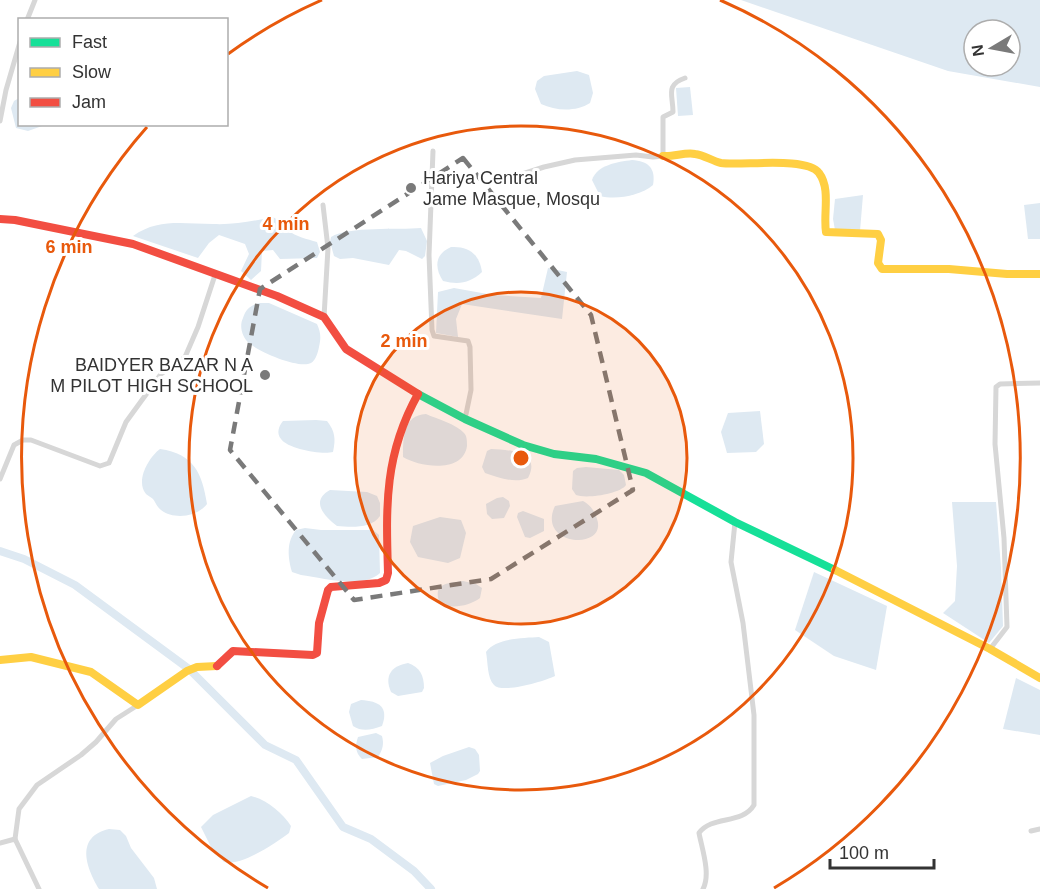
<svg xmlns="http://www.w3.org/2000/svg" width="1040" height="889" font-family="Helvetica,sans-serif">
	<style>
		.water { fill: #dee9f2; fill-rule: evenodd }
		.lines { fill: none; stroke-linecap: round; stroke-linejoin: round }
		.canal { stroke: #dee9f2; stroke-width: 8 }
		.street { stroke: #d7d7d7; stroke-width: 5 }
		.fast { stroke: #16e098; stroke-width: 8 }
		.slow { stroke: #ffcf43; stroke-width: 8 }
		.jam { stroke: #f24e42; stroke-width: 8 }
		.marked { fill: none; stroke: #7a7a7a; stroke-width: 4.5; stroke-dasharray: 12 8; stroke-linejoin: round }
		.ring { fill: none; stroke: #e8590c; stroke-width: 3 }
		.poi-dot { fill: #7a7a7a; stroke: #fff; stroke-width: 2 }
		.labels { text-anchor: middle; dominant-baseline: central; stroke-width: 6; stroke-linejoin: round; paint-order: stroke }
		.poi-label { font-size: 18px; fill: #333; stroke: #fff; text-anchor: start }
		.centre { fill: #e8590c; stroke: #fff; stroke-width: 3 }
		.ring-label { font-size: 18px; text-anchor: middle; font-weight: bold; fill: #e8590c; stroke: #fff; stroke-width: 6; stroke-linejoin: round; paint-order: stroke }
	</style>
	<rect width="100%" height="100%" fill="#fff"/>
	<g class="water">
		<path d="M741,0H1040V87L948,71ZM974,30H1010V66H974Z"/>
		<path d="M577,71L589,75L593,93L590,103C576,112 556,111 541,104L535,89L537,81L544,76Z"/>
		<path d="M690,87L693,115L678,116L676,88Z"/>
		<path d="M19,98L20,124L45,125L28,131L16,128L11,108L14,101Z"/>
		<path d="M632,160C648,161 656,168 653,185C640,196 616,200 600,196L592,180C597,165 617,162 632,160Z"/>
		<path d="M863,195L860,231L835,230L833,219L835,199Z"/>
		<path d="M1040,203V239H1028L1024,205Z"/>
		<path d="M273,217C280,221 282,226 288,230C296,237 307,239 317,242L320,252L317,258L280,259L273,250L262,251L261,271L251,280L241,271L249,254L245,244L219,235L209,243L198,258L133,236C158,218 184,224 213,224C234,225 253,221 273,217Z"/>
		<path d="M421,228L427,241L425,256L422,259L406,251L399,250L389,265L353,258L340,259L334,256L330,242L331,237C349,226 398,230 421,228Z"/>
		<path d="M451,247C468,246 479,253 482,272C470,283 459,285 443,281C434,267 435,254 451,247Z"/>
		<path d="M548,268L567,272L562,319L462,304L456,319L458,337L436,333L438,292L454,288L493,295L541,298Z"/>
		<path d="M259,303H269L317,324C321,333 321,338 319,347C318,352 316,360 311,363C299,369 259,352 249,343C242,337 239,326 243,318C246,309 250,306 259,303Z"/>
		<path d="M760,411L764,444L756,452L727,453L721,432L728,413Z"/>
		<path d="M426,414C437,419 456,424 464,433C467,436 467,441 467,446C463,474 419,467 403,457C403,439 403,415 426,414Z"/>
		<path d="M316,420L327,421C335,431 336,439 333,452C322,455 288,449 281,439C276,433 279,426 283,421Z"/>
		<path d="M160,449C194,454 202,473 207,504C197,517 174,520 161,510C157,507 156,503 153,499C151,497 148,496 146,494C135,481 149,457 160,449Z"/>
		<path d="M491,449C509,450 542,451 528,478C514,484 498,477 485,473L482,467L487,451Z"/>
		<path d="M586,467L619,470L624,475L626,485C620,494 586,499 576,495L572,489L573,471L577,468Z"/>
		<path d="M330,490L367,492L377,496L380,503V516C371,529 351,527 337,526C324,516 310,501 330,490Z"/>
		<path d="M503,497L509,501L510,506L504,518L492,519L487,514L486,504L497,498Z"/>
		<path d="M583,501C590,505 595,511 597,519C608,551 536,546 555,506Z"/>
		<path d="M952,502H996L1001,568L1003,626L989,643L943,613L955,601L957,566Z"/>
		<path d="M523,511L544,519V531L530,538L525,537L517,517L518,513Z"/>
		<path d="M440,517L461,520L466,533L460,558L448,563L418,557L410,542L413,526Z"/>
		<path d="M305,528L321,530H373L379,535L380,573C363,589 323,578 301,575L292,572C288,558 286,542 296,530Z"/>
		<path d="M814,572L887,606L876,670L834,656L795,630Z"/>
		<path d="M463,581L476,584L482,588L480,598C469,606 453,609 440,604C432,582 447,584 463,581Z"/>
		<path d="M539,637L549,642L555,676C545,681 502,694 494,685C487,678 488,662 486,652C495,638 524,638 539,637Z"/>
		<path d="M408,663C420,667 424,676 424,688L422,692L398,696L391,692C384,676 391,666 408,663Z"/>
		<path d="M1016,678L1040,690V735L1003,729Z"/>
		<path d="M361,700C379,701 389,707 382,726C371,730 362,732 353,726L349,712L351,704Z"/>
		<path d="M376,733L382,736C384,744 383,749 378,757L362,759C355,752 355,746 358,737Z"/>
		<path d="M469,747L475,749L479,755L480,771L478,774L466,780L438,786L434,784L430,763L443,756Z"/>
		<path d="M251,796C267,800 282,813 291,826L289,833C276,843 240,867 224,862L212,849L201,827L213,815Z"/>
		<path d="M109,829L120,830L126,836L131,848L154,878L157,889H99C86,867 75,837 109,829Z"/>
	</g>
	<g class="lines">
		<path class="canal" d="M0,551L24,559L75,585L189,669L265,745L296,760L343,827L371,839L414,871L431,889"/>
		<g class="street">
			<path d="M27,20L35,0"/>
			<path d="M0,121L6,90L20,42"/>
			<path d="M433,151L429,255L432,330L434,336L468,341L470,347L471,390L465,419"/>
			<path d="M516,176L544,167L575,160L636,155L653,157L663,156V117L673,112C673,95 665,85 685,78"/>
			<path d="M323,205L328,248L324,317"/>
			<path d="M0,479L14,445L23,440H31L100,466L109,463L126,422L142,400L161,374L185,357L198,327L215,275"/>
			<path d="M990,649L1007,627L1004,538L995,444L996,387L1000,384L1040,383"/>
			<path d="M1031,831L1040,829"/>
			<path d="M15,839L19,809L37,785L81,755L96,742L116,719L138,705"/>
			<path d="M0,843L15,839L39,889"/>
			<path d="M703,889C711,874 702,849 699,833C712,815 742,825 754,805V715L743,623L731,562L735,522"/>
		</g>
		<path class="fast" d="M418,394L465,419L523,445L554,454L596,459L646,473L735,522L835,570"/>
		<g class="slow">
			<path d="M663,156C674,157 685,152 695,154C704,155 712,161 721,163C741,166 807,156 819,173C831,189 823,214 826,232L878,234L881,240L878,263L882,269H949L1007,274H1040"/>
			<path d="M835,570L990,649L1040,678"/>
			<path d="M0,660L31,657L91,672L138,705L187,671L197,667L217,666"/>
		</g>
		<g class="jam">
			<path d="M0,219L15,220L133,244L277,296L324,317L346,349L418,394"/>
			<path d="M217,666L233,651L313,655L317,653L319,623L328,590L331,587L379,583L386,580L388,573C386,506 384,455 418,394"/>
		</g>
	</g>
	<path class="marked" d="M463,158L591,315L633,490L491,579L354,600L230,450L260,289Z"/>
	<circle cx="521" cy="458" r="166" fill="#e8590c" fill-opacity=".12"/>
	<g class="ring">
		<circle cx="521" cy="458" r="166"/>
		<circle cx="521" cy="458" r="332"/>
		<path d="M268 888A499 499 0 0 1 147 127M228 54A499 499 0 0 1 322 0M720 0A499 499 0 0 1 774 888"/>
	</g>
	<g class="poi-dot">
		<circle cx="411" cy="188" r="6"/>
		<circle cx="265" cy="375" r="6"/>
	</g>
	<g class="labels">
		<g class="poi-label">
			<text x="423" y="178">Hariya Central<tspan x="423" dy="21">Jame Masque, Mosqu</tspan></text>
			<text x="253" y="365" text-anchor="end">BAIDYER BAZAR N A<tspan x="253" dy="21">M PILOT HIGH SCHOOL</tspan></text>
		</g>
	</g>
	<circle cx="521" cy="458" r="9" class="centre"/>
	<g class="ring-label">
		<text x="286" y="230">4 min</text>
		<text x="69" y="253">6 min</text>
		<text x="404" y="347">2 min</text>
	</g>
	<rect x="18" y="18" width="210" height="108" fill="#ffffff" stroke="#adadad" stroke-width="1.5"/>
	<rect x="30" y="38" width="30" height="9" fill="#16e098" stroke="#adadad" stroke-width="1.5"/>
	<text x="72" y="48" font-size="18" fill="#333333">Fast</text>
	<rect x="30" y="68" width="30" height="9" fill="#ffcf43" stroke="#adadad" stroke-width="1.5"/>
	<text x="72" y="78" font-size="18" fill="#333333">Slow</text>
	<rect x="30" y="98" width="30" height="9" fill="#f24e42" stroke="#adadad" stroke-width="1.5"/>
	<text x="72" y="108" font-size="18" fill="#333333">Jam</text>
	<g transform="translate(992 48) rotate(260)"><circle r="28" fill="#ffffff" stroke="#adadad" stroke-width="1.5"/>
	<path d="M0-4.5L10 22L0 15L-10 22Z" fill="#7a7a7a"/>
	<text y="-9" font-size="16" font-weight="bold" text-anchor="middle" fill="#333333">N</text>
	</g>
	<path d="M830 859v9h104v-9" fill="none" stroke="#333333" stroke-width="3"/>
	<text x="839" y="859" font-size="18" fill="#333333" stroke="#ffffff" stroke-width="4.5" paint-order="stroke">100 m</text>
</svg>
